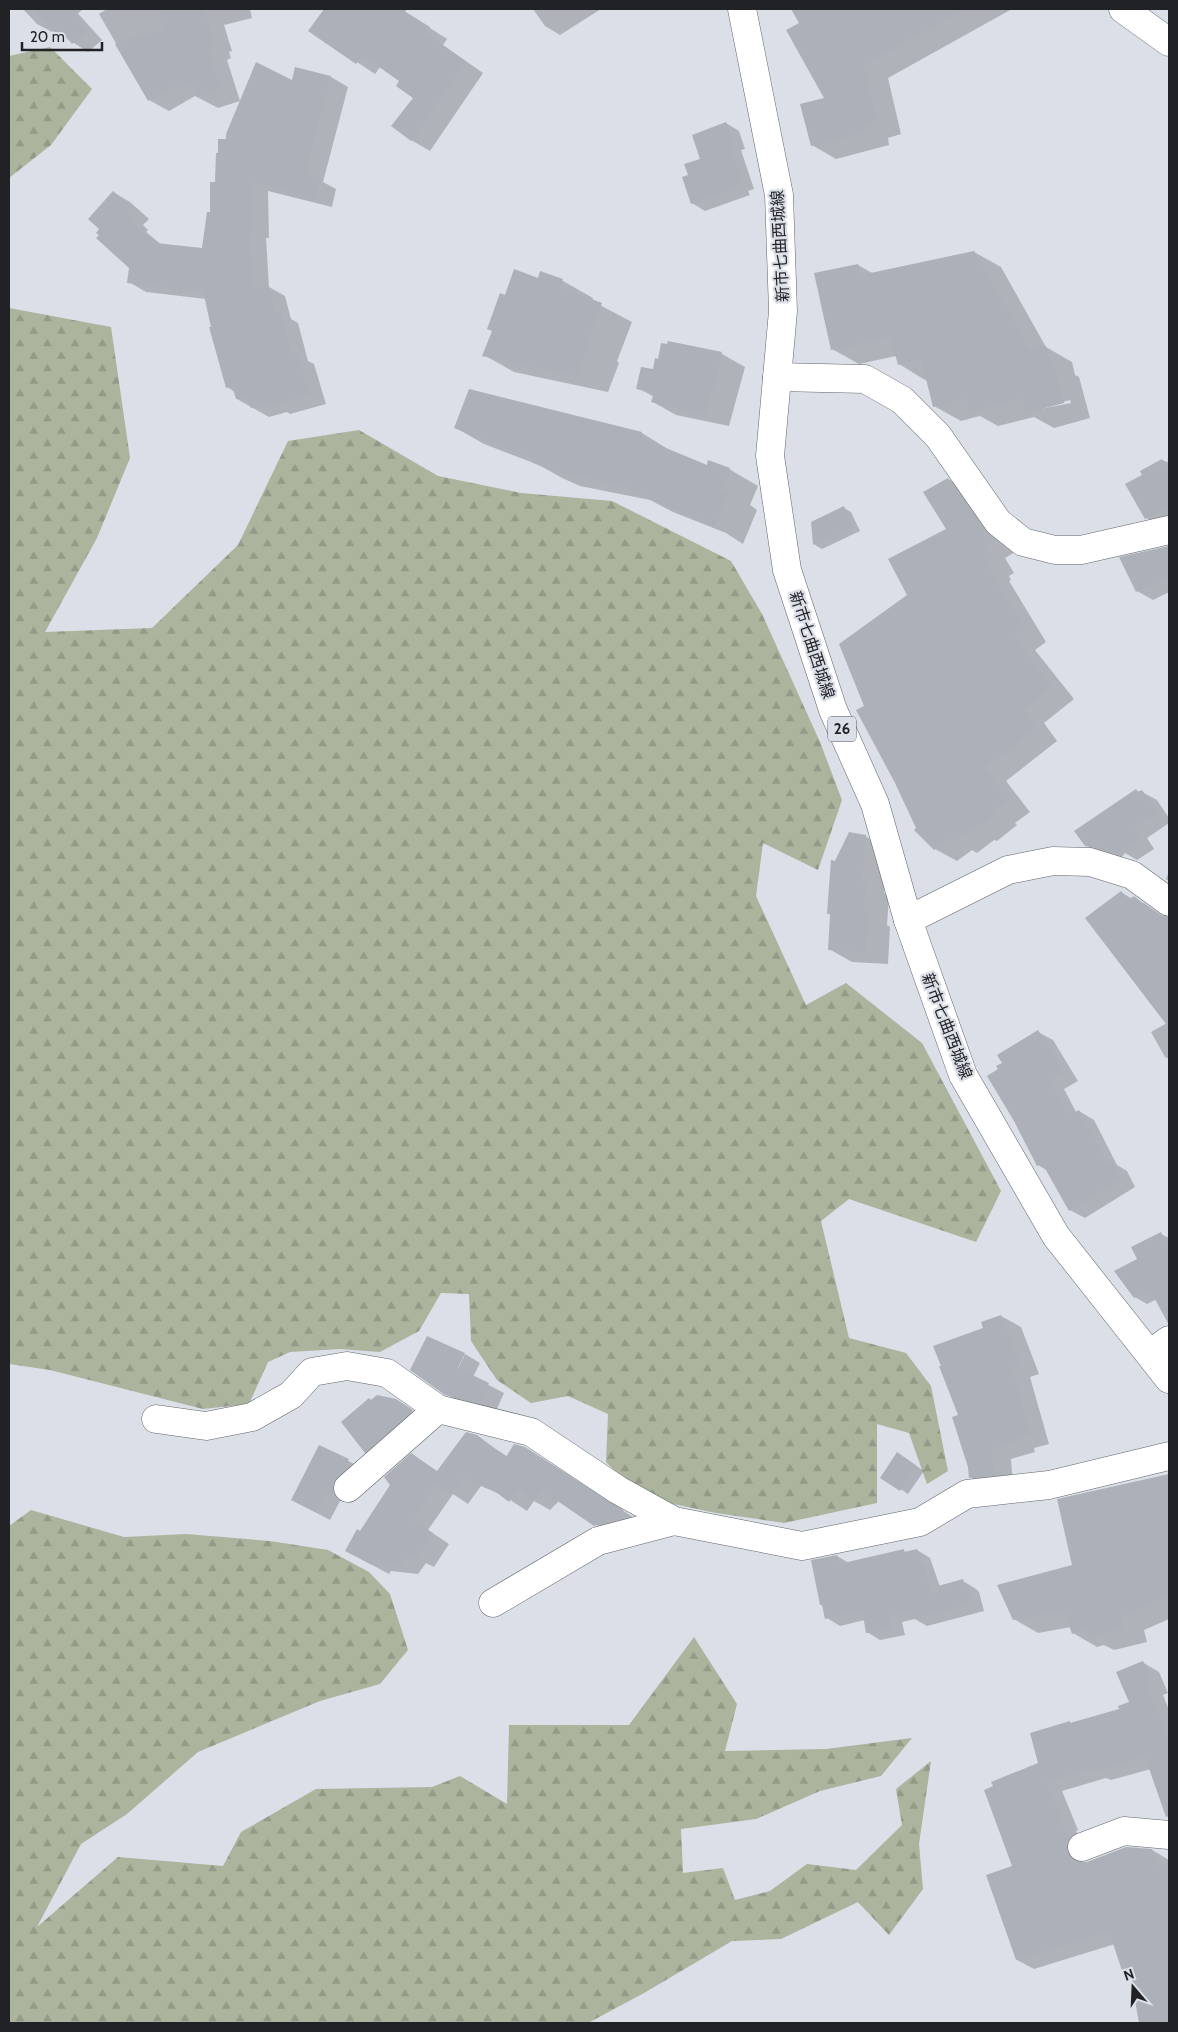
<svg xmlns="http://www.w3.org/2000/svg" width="1178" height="2032" font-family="Cabin,'Noto Sans JP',sans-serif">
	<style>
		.forest { fill: url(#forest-firs) }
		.shadow { fill: #0003; fill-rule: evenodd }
		.building { fill: #acb0b8 }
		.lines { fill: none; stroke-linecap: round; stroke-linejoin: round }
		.minor-casing { stroke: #61646b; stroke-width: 29 }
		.primary-casing { stroke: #61646b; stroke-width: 29 }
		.minor { stroke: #fff; stroke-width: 28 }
		.primary { stroke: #fff; stroke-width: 28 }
		.labels { text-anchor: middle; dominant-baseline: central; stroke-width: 4.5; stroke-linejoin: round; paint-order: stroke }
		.shield { fill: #dbdfe7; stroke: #595b5f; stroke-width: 1 }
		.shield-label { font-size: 15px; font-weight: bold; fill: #212225 }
		.street-label { font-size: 16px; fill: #212225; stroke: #dbdfe7 }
	</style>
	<defs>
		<pattern id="forest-firs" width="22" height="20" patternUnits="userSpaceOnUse" patternTransform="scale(1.25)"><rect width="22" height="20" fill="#abb49d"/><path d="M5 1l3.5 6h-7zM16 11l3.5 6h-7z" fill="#939a87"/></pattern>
	</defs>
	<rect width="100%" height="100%" fill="#dbdfe7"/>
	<g class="forest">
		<path d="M50,47L92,89L51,145L9,178V56Z"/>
		<path d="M9,308L111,327L130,458L97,538L45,632L152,628L238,545L288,441L359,430L438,476L521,493L612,501L731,561L762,614L820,742L842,800L818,870L763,843L756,896L806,1005L846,983L922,1043L1001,1191L976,1242L849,1199L821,1221L849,1338L906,1353L931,1386L948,1471L927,1484L909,1433L877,1424V1503L784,1523L716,1513L640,1497L606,1462L608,1414L568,1396L531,1403L497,1380L471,1341L469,1294L441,1293L419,1331L380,1352L340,1349L290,1352L268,1362L249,1404L203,1409L50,1370L9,1364Z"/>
		<path d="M31,1510L124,1537L186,1534L270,1541L328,1550L369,1572L390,1594L408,1650L380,1684L320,1701L198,1752L127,1814L81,1844L37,1927L118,1857L223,1866L241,1832L316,1789L432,1787L460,1776L507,1804L509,1725H629L694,1637L737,1704L725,1751L826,1749L912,1738L881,1776L820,1791L756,1819L681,1829L683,1873L723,1868L735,1900L770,1891L807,1864L856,1870L902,1825L896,1789L931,1761L919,1844L923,1889L889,1935L858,1902L781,1939L732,1941L644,1993L588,2023H9V1526Z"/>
	</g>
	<g class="shadow">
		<path d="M23,9H74L102,40L88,52L54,30L52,32L37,24Z"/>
		<path d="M107,9H250L252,18L224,25L232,51L229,52L231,58L227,60L240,101L218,108L195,96L169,111L149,100L99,14Z"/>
		<path d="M332,9H407L405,12L447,39L443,45L483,73L430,151L411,140L415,97L401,81L380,67L375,74L310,31Z"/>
		<path d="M533,9H601L560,35L545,26Z"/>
		<path d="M793,9H1012L888,78L901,134L888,138L889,145L836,159L812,145L826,99L801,23Z"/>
		<path d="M331,77L348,87L323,182L336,189L332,207L268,191L269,238H266L269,287L285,296L291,319L298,323L308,361L314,364L326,404L290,414L287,412L269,417L237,399L235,392L227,387L206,299L146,292L129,282L130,268L101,235L113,192L130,202L149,219L143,225L148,230L146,232L162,245L203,250L217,184L219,155L227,140L292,82Z"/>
		<path d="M726,123L739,131L745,149L741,150L754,189L748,191L750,195L705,211L692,203L690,176Z"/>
		<path d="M974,252L1001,267L1046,347L1072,362L1075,375L1079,377L1090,418L1054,428L1034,417L998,426L980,416L961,421L934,406L928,379L925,380L899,364L896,356L859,364L832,349L858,265L874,274ZM1070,400L1071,403L1035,410Z"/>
		<path d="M541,272L563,281L593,298L592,301L632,322L617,361L619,363L608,392L514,372L484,355L505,297L539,280Z"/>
		<path d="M668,345L722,354L745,367L729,426L676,415L653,402L654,397L638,388L654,371Z"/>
		<path d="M456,428L642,433L671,451L708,466L729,469L758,486L750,505L757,510L743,544L726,533L673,512L650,500L580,486L562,478L539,465L484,444Z"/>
		<path d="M1162,460L1167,462L1169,461V526L1162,527L1146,518L1127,484L1144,475Z"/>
		<path d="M948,479L970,492L1015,552L1005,558L1014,573L1009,576L1011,580L1009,581L1046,642L1035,650L1074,699L1044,723L1057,741L1006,781L1030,812L1015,823L1017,825L997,841L994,840L977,853L972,850L957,861L935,849L918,828L865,706L909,596L947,530Z"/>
		<path d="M844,508L851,512L860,531L822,549L815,545L812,522Z"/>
		<path d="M1169,547V592L1153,600L1137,591L1121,558Z"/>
		<path d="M1136,791L1142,792L1157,800L1169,818V823L1147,838L1154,849L1137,860L1125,853L1121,858L1114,854H1101L1085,845Z"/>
		<path d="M865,836L888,850L884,893L889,896L887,925L890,927L888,964L852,962L829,949L832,915L828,913L835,862Z"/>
		<path d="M1169,872V881L1166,879Z"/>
		<path d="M1121,892L1132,899L1134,897L1169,920V992L1158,1001Z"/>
		<path d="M1169,1017V1059L1165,1057L1151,1032L1167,1023L1164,1020Z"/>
		<path d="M1038,1032L1053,1040L1078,1081L1064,1089L1076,1112L1079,1111L1094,1120L1117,1165L1127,1171L1135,1187L1085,1218L1070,1210L1048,1171L1038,1165L1000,1069Z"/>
		<path d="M1161,1234L1169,1238V1305H1168L1157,1299L1147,1304L1135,1297L1139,1259Z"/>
		<path d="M1001,1316L1021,1327L1039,1374L1030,1377L1049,1444L1034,1448L1035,1452L1011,1459L1013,1486L989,1488L970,1477L959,1416L985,1328Z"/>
		<path d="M465,1354L480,1363L473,1377L504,1393L496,1411L462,1403L446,1394Z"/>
		<path d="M371,1401H395L425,1419L379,1460L365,1452Z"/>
		<path d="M476,1436L508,1457L542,1458L639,1521L612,1535L560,1500L550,1510L534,1501L527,1511L504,1496L481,1486L468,1504L453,1494L428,1530L449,1544L434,1567L426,1563L418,1574L391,1571L389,1574L363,1560L361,1533L411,1455L438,1472Z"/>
		<path d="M319,1446L364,1469L349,1491L347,1502L340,1501L330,1520L292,1500Z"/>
		<path d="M904,1458L924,1471L908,1494L882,1477Z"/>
		<path d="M1169,1476V1619L1144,1630L1147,1642L1114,1650L1104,1645L1097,1647L1073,1633L1071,1627L1038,1633L1014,1619L1074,1566L1058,1500Z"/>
		<path d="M903,1550L907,1553L917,1550L930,1558L940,1587L963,1581L976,1589L979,1592L984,1611L927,1626L915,1619L902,1622L905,1635L880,1640L867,1632L865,1620L840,1626L827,1618L837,1556L849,1563Z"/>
		<path d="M1142,1662L1159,1672L1168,1693L1163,1695L1169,1710V1809L1164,1806L1151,1769L1111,1780L1106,1778L1062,1791L1078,1830L1076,1831L1085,1851L1083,1863L1152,1850L1169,1860V2023H1140L1133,1984L1126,1980L1115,1944L1034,1969L1017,1960L1014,1867L1039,1764L1069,1722L1072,1724L1121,1710L1131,1703Z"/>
	</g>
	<g class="building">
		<path d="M33,9H83L75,16L88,31L72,44L60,30L55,33Z"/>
		<path d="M158,9H204L213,40L210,41L212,47L208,49L221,89L197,97L193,84L180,88L178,83L148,101L115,44L164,29Z"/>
		<path d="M324,9H401L430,27L426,33L466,62L411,141L391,126L413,98L396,86L399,81L362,55L356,64L308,31Z"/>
		<path d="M791,9H964L864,65L877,121L864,124L866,132L811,146L800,104L824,98L786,30L799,23Z"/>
		<path d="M256,62L292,80L295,67L331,76L305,174L320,178L315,198L252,182V229H249L252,289L268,285L275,313L281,312L292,355L297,353L309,394L272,405V402L251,408L245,397L236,399L232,386L226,388L209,327H211L203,291L127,283L129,268L96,238L99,235L96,233L99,229L88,219L113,191L132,208L127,214L132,219L130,221L156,243L202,248L207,212H210V182H215L216,153H218V139H226V134Z"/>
		<path d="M726,122L733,141L729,143L742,182L736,184L737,188L691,204L682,177L688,175L684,164L700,159L692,135Z"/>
		<path d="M974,251L1027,344L1028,350L1045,345L1050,362L1053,361L1064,403L1026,413L1022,398L970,412L967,398L933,407L921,359L898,365L890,336L831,350L814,273L858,264L861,275Z"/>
		<path d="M514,269L538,278L540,271L563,279L560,287L602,303L587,343L589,344L577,376L482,356L492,331L487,329L500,293L505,295Z"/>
		<path d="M668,341L722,352L714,391H711L706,414L651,402L654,393L636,389L641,367L653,369L655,358L658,359L661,343L667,344Z"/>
		<path d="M469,389L642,432V438L707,465L708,460L730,468L721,489L729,492L714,528L699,519L643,496L644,494L620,485L550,470L531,462L533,459L454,428Z"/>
		<path d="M1162,459L1169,471V507L1145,519L1125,484L1142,475L1140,471Z"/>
		<path d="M948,478L985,531L994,539L984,545L993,560L988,564L990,567L988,568L1025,629L1014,637L1052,686L1023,710L1036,728L985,768L1009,799L994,810L996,812L974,830L972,827L954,841L951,837L934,850L914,830L916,828L895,783L856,710L864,706L839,644L907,595L888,559L946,529L923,492Z"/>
		<path d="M844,506L854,527L813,545L811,522Z"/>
		<path d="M1169,546V576L1136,592L1119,557Z"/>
		<path d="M1136,789L1138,792L1142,790L1157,812L1133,829L1140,839L1118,854L1110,852L1107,847L1103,850L1098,846L1096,847L1085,846L1074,831Z"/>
		<path d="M849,832L866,835L861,887L866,881L864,913H868L865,952L828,950L830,914H827L831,860L835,861Z"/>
		<path d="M1121,891L1128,900L1134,896L1143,904L1144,903L1160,915L1169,917V1028L1085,918Z"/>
		<path d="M1038,1030L1064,1072L1050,1080L1068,1115L1079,1110L1107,1164L1112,1161L1121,1179L1069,1211L1042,1163L1037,1166L1014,1121L987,1076L998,1069L996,1066L1002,1063L997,1055Z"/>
		<path d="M1161,1232L1169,1249V1325L1150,1290L1134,1298L1114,1271L1137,1259L1131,1247Z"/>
		<path d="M1001,1315L1020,1363L1011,1367L1030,1433L1015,1437L1016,1441L992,1448L994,1475L969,1478L968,1467L952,1417L958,1415L939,1366H941L933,1346L983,1328L981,1322Z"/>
		<path d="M427,1336L465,1353L458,1368L489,1383L480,1403L445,1395L410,1370Z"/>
		<path d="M377,1395L396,1399L413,1410L365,1453L341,1422L369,1398L371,1400Z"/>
		<path d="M466,1432L477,1435L506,1457L514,1444L525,1447L623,1510L616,1520L594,1526L543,1491L532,1501L519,1488L509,1502L488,1486L486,1488L477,1482L475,1484L464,1476L451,1495L436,1484L412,1520L433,1533L416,1559L409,1554L400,1565L374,1562L372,1565L345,1551L357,1529L360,1531L390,1485L384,1477L411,1453L437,1471Z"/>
		<path d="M319,1445L349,1459L343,1471L333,1483L332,1494L325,1493L315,1512L291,1500Z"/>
		<path d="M897,1452L917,1466L900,1491L880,1478Z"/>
		<path d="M1169,1474V1595L1121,1617L1124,1628L1089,1637L1087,1629L1072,1634L1064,1610L1013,1620L997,1585L1072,1565L1057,1499Z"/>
		<path d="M904,1549V1552L917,1549L921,1565L924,1564L931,1595L940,1592L938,1586L963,1579L964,1584L966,1583L971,1603L912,1619L910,1610L889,1615L892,1628L866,1633L862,1610L825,1619L822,1605H820L811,1560L837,1555L839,1564Z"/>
		<path d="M1143,1661L1152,1683L1147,1685L1169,1740V1816L1166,1817L1145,1757L1093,1772L1092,1768L1046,1782L1063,1821L1060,1822L1068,1840L1067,1852L1073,1859L1079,1862H1087L1126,1847L1152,1849L1157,1866L1169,1863V2023H1139L1131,1978L1125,1980L1109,1931L1016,1960L986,1875L1012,1866L984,1790L993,1786L991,1782L1038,1763L1030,1733L1070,1721V1723L1119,1709L1118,1706L1129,1702L1116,1672Z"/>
	</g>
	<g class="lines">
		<defs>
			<g id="minor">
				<path d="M1123,9L1169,42"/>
				<path d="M777,377L865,379L902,400L938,436L998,522L1023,542L1055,550H1081L1169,530"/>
				<path d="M908,920L1008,870L1053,861L1090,862L1132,875L1169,902"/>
				<path d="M1150,1354L1169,1340"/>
				<path d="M156,1419L206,1426L252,1417L291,1395L312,1372L347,1366L387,1373L438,1409"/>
				<path d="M348,1488L438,1409L531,1432L618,1490L674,1521L802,1546L920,1522L967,1494L1049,1485L1169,1456"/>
				<path d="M493,1603L598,1541L674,1521"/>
				<path d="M1082,1847L1124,1831L1169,1835"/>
			</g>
			<path id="primary" d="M742,9L779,195L783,311L770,456L787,570L833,710L875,804L908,920L963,1075L1056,1236L1169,1379"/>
		</defs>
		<use href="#minor" class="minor-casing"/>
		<use href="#primary" class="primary-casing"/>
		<use href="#minor" class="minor"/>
		<use href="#primary" class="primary"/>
	</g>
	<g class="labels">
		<rect class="shield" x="828" y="716.5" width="28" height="25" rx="4"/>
		<g class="shield-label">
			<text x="842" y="729">26</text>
		</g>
		<g class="street-label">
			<text transform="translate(780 246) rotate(-93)">新市七曲西城線</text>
			<text transform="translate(812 645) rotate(72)">新市七曲西城線</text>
			<text transform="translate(947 1026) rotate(69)">新市七曲西城線</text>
		</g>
	</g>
	<rect width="1178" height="2032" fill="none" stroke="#212225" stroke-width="20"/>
	<g transform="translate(1133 1987) rotate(341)" stroke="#dbdfe7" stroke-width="4" paint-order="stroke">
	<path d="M0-4L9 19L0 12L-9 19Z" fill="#212225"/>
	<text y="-8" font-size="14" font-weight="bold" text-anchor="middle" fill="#212225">N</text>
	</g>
	<path d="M22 42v8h80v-8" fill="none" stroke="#212225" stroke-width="2.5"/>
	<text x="30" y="42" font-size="15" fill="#212225" stroke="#dbdfe7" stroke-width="4" paint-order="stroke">20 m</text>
</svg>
